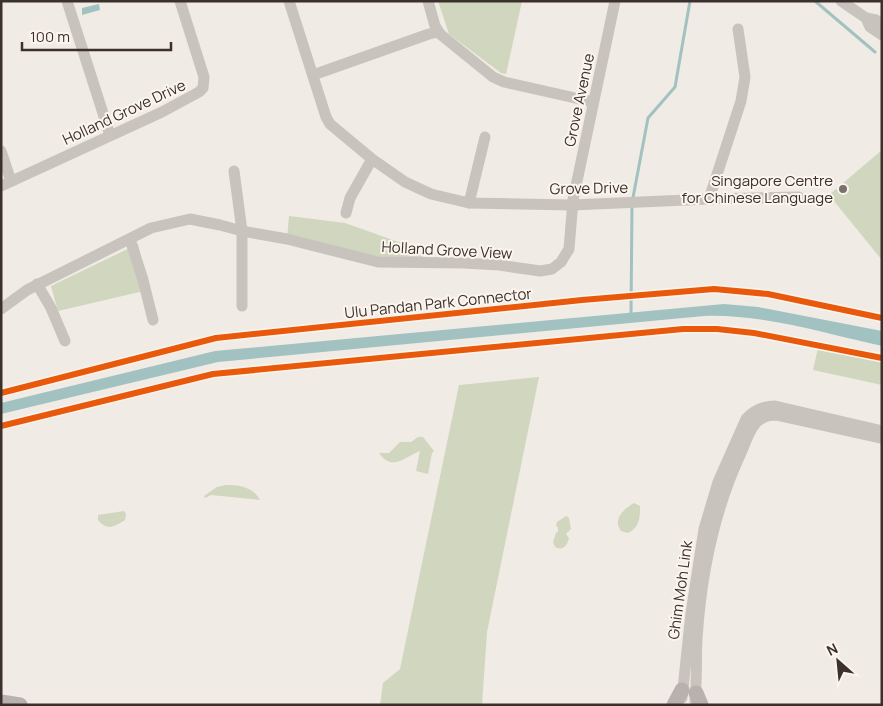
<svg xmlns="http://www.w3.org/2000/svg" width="883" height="706" font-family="Manrope,sans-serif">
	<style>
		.green { fill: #d1d6bf }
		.water { fill: #a1c2c1 }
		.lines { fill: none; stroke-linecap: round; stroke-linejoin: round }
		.stream { stroke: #a1c2c1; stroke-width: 3 }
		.minor { stroke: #c9c3be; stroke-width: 11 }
		.major { stroke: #b8b1ad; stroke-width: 15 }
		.cycleway-casing { stroke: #fbf5ee; stroke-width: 9 }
		.cycleway { stroke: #e8590c; stroke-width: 6 }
		.poi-dot { fill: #7a716c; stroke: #fbf5ee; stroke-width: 2 }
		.labels { text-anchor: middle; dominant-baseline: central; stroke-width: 4; stroke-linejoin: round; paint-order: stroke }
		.street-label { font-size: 15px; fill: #3b302b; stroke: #fbf5ee }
		.poi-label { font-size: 15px; fill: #3b302b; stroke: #fbf5ee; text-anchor: end }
	</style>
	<rect width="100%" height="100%" fill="#f0ebe5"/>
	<g class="green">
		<path d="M438,1H522L506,74L501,73L449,34Z"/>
		<path d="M882,150V260L829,195Z"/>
		<path d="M289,216L345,223L404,244L431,262H378L287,239Z"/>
		<path d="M138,244L148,290L58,311L51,286Z"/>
		<path d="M818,348L882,362V385L813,370Z"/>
		<path d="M539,377L487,632L482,705H380L383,683L400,669L459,385Z"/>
		<path d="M418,437H423L434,451L432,453L428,474L416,471L420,451C404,457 393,472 379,453H389L400,442H411Z"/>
		<path d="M226,485C240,485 253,487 260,500L211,495L205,498L204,496L217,487Z"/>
		<path d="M634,503L640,506C640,517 640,527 628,533L621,531C612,519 624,509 634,503Z"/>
		<path d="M124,511L126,514L125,520C114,527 107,531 98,520V515Z"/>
		<path d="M566,516L569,518L571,529L566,534L569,538C567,546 563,551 555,547L553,542L556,533L558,532V528L556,525L557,522Z"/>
	</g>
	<g class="water">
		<path d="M99,4L100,10L82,15V8Z"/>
		<path d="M724,304L758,307L882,331V346C823,333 764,314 704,316L218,362L1,414V403L215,351Z"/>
	</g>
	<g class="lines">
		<g class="stream">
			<path d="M815,1L875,52"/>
			<path d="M631,315L632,203L648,118L675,87L690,1"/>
		</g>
		<g class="minor">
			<path d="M67,1L110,135"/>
			<path d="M289,1L326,117L330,124L372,159L405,182L431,194L469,203L572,205L709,199L799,197"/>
			<path d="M428,1L435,26L440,34L493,77L504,82L593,102"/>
			<path d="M841,1L866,18L876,20L882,25"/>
			<path d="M866,18L870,27L882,35"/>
			<path d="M313,75L429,34L438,32"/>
			<path d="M1,151L11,181"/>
			<path d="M234,171L242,231V306"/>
			<path d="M1,186L162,112L199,92L203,88L204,77L180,1"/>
			<path d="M709,199L741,101L745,77L738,29"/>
			<path d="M469,203L485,137"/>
			<path d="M346,213L350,198L372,159"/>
			<path d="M130,239L143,280L153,320"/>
			<path d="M37,284L51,308L65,341"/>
			<path d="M1,309L27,290L151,228L190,219L220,225L242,231L287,239L378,262L464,263L499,265L540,271L552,269L561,262L569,249L573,200L615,1"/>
			<path d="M682,698L691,613L704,529L718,482L746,419C754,410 763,406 775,406L882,431"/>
			<path d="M695,701C697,680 696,660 697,639C701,576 714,511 741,453C749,435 752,415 776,415L880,438"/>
		</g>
		<g class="major">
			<path d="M696,693L701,705"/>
			<path d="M1,702L20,705"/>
			<path d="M674,705L682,690"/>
		</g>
		<defs>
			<g id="cycleway">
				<path d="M1,393L216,338L582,300L714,289L768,294L882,318"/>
				<path d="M1,426L213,374L683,329H717L754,333L882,358"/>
			</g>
		</defs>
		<use href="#cycleway" class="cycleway-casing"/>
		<use href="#cycleway" class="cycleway"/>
	</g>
	<circle class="poi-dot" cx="843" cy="189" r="5"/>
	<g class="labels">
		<g class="street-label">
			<text transform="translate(579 100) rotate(-78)">Grove Avenue</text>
			<text transform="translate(124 112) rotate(-25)">Holland Grove Drive</text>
			<text transform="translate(589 188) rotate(-1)">Grove Drive</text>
			<text transform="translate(447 250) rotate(3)">Holland Grove View</text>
			<text transform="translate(438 303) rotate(-6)">Ulu Pandan Park Connector</text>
			<text transform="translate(680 590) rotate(-82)">Ghim Moh Link</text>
		</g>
		<g class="poi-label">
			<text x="833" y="180">Singapore Centre<tspan x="833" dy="17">for Chinese Language</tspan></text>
		</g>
	</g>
	<rect width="883" height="706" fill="none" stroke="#3b302b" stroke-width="5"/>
	<g transform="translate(838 661) rotate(333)" stroke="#fbf5ee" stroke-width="4" paint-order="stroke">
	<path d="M0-4L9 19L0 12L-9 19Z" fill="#3b302b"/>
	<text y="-8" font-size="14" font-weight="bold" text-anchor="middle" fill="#3b302b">N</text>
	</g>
	<path d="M22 42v8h149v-8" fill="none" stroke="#3b302b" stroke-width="2.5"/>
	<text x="30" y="42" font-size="15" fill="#3b302b" stroke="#fbf5ee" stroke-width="4" paint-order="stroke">100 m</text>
</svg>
